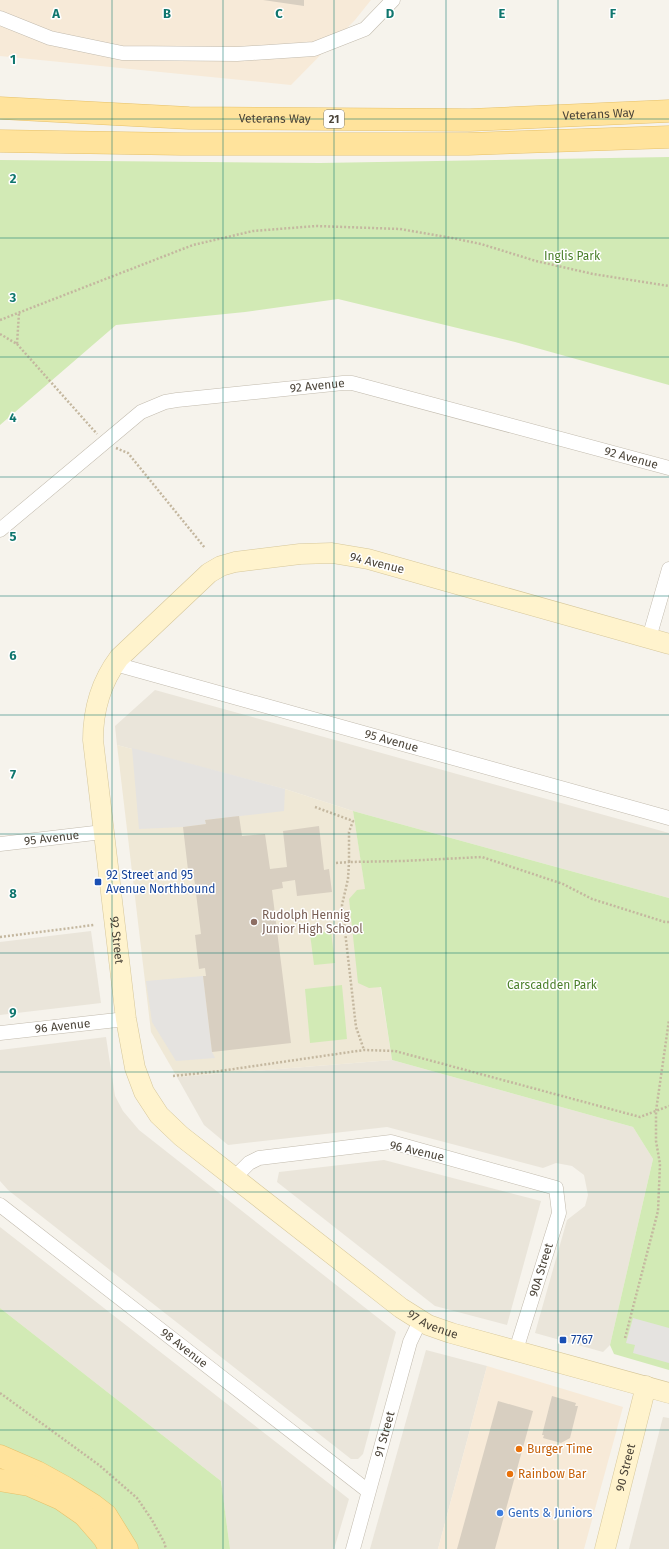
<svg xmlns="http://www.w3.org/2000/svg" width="669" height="1549" font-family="'Fira Sans',sans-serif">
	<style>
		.residential { fill: #eae5da }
		.commercial { fill: #f7ead8 }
		.education { fill: #efe8d6 }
		.green { fill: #d2eab5 }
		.parking { fill: #e5e3e0 }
		.building { fill: #d8cfc1 }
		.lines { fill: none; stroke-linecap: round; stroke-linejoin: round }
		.street-casing { stroke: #c2bbae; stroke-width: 15 }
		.secondary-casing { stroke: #d6c79b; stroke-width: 21 }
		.primary-casing { stroke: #e6c16a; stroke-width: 23 }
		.path { stroke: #c4b79f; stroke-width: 2.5; stroke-dasharray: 2 2; stroke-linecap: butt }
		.street { stroke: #fff; stroke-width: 14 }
		.secondary { stroke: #fff3cd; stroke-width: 20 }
		.primary { stroke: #ffe39c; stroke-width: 22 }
		.grid { fill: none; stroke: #0f766e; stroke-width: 1; stroke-opacity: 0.55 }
		.transit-dot { fill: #1a4fb4; stroke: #fff; stroke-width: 1.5 }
		.education-dot { fill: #8d6e63; stroke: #fff; stroke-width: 1.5 }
		.food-dot { fill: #e8710a; stroke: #fff; stroke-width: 1.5 }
		.shop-dot { fill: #3f7fe0; stroke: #fff; stroke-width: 1.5 }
		.labels { text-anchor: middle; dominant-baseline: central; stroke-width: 3; stroke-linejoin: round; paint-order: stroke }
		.shield { fill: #fff; stroke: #817c74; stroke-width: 1 }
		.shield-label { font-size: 11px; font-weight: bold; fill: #4b4439 }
		.street-label { font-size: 12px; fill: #4b4439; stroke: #fff }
		.park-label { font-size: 12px; fill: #4a7f2a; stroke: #fff }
		.transit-label { font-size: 12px; fill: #164399; stroke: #fff; text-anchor: start }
		.education-label { font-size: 12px; fill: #785e54; stroke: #fff; text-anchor: start }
		.food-label { font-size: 12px; fill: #c56008; stroke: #fff; text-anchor: start }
		.shop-label { font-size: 12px; fill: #366cbe; stroke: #fff; text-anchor: start }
		.grid-label { font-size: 13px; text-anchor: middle; font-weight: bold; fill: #0f766e; stroke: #fff; stroke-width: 3; stroke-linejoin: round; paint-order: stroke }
	</style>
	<rect width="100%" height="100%" fill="#f6f3ec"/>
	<g class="residential">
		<path d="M155,690L669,833V898L353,811L285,789L117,745L115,726Z"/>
		<path d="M91,931L101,1003L0,1015V942Z"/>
		<path d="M106,1037L115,1096L123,1111L139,1130L396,1332L363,1454L358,1459H351L8,1190L0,1181V1050Z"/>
		<path d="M392,1060L633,1127L653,1159L610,1345L603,1352L535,1333L567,1220L585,1206L588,1195L584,1175L572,1166L556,1163L543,1168L387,1127L228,1145L204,1125L177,1077Z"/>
		<path d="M384,1160L541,1201L507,1325L435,1306L277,1182L279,1172Z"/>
		<path d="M0,1227L349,1499L334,1549H230L221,1481L0,1308Z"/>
		<path d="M426,1350L487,1366L438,1549H370Z"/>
		<path d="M663,1417L669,1418V1549H629Z"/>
	</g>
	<g class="commercial">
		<path d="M0,0H371L355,20L291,85L0,56Z"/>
		<path d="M487,1366L623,1407L584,1549H438Z"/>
	</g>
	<path class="education" d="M117,745L285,789L353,811L392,1060L177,1077L151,1032Z"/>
	<g class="green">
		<path d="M669,157V385L515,342L338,299L245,312L116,325L0,425V160L320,163Z"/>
		<path d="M353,811L669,898V1370L614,1354L610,1345L653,1159L633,1127L392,1060L381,987L369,988L358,983L349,899L357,890L365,889Z"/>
		<path d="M331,931L335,963L314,965L310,934Z"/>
		<path d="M342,985L347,1039L310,1043L305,989Z"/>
		<path d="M0,1308L221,1481L230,1549H135L0,1450Z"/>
		<path d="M0,1484L74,1515L105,1549H0Z"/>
	</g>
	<g class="parking">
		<path d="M132,748L285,789L284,811L205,820L206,824L183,827L139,829Z"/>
		<path d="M203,976L212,1052L215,1058L176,1061L152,1022L146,981Z"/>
		<path d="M633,1318L669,1328V1363L633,1353L635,1345L626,1343Z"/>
	</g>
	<g class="building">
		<path d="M263,0H304V6Z"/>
		<path d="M239,816L242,836L265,834L270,869L287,867L283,831L319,826L324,870L329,869L332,892L297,896L295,880L282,882L283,888L272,890L291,1043L212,1052L203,976H206L205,968L199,969L195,935L201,934L193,869L188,870L183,827L206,824L205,820Z"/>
		<path d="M552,1396L576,1403L575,1406H578L570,1438L561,1443L543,1438L544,1435H542Z"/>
		<path d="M498,1401L533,1411L495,1549H457Z"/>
	</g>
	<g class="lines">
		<defs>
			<g id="street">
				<path d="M0,18L50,38L122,53L237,54L314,49L365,29L393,0"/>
				<path id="s1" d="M0,530L141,412L165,402L177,400L343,383H352L669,468"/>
				<path d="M649,638L669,569"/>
				<path id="s2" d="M115,664L669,818"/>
				<path id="s3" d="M0,844L103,832"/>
				<path id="s4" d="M0,1033L126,1019"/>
				<path d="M234,1178L249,1163L259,1158L391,1142L556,1188L559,1213L516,1350"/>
				<path id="s5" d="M0,1205L368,1491"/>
				<path id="s6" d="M353,1549L410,1342L420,1321"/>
			</g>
			<g id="secondary">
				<path id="s7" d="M669,644L368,559L332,553L300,554L235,562L221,566L209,573L119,658C101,682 93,710 93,740L126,1019L135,1068L144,1092L159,1115L181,1136L401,1308L428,1325L451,1333L669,1393"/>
				<path id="s8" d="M605,1549L646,1386"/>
			</g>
			<g id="primary">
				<path id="s9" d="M0,108L189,118L470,120L669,111"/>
				<path d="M0,141L181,144H468L669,137"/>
				<path d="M0,1456L37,1472L66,1488L93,1505L106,1515L127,1549"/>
				<path d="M0,1480L29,1485L61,1499L84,1515L104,1538L110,1549"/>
			</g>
		</defs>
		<use href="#street" class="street-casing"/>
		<use href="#secondary" class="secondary-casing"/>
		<use href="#primary" class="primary-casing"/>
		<g class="path">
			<path d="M0,320L193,245L253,231L316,226L400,229L452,238L481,244L536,261L593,274L669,286"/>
			<path d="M0,334L17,344L19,313"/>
			<path d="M17,344L97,434"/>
			<path d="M116,448L128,453L205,548"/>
			<path d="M315,807L353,821L349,832V862L403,861L482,857L563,884L592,899L665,922H669"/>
			<path d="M336,863L349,862L348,879L342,905L356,1027L364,1050"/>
			<path d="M0,937L94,925"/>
			<path d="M173,1076L220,1071L364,1050L395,1051L640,1117L669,1106"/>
			<path d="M625,1338L658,1211L660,1164L656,1141V1111L669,1020"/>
			<path d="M0,1393L99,1465L137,1498L152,1520L164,1542L166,1549"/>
		</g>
		<use href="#street" class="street"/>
		<use href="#secondary" class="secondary"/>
		<use href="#primary" class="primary"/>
	</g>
	<path class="grid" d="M112,0V1549M223,0V1549M334,0V1549M446,0V1549M558,0V1549M0,119H669M0,238H669M0,357H669M0,477H669M0,596H669M0,715H669M0,834H669M0,953H669M0,1072H669M0,1192H669M0,1311H669M0,1430H669"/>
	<g class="transit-dot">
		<rect x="94" y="878" width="8" height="8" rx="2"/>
		<rect x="559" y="1336" width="8" height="8" rx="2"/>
	</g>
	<circle class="education-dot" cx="254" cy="922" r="4"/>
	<g class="food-dot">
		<circle cx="519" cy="1449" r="4"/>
		<circle cx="510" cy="1474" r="4"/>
	</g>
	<circle class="shop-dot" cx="500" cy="1513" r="4"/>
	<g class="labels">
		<rect class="shield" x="324" y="110" width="20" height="18" rx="3"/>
		<g class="shield-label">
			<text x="334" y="119">21</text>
		</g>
		<g class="street-label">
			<text stroke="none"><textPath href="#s9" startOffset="599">Veterans Way</textPath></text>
			<text stroke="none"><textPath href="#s9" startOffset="275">Veterans Way</textPath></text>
			<text stroke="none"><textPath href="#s1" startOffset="363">92 Avenue</textPath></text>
			<text stroke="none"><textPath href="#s1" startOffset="687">92 Avenue</textPath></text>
			<text transform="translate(377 563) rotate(14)">94 Avenue</text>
			<text stroke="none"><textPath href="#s2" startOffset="287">95 Avenue</textPath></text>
			<text stroke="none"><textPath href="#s3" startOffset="52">95 Avenue</textPath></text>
			<text stroke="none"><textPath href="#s7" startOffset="888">92 Street</textPath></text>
			<text stroke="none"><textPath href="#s4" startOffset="63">96 Avenue</textPath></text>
			<text transform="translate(417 1151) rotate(13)">96 Avenue</text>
			<text transform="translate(541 1270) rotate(-73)">90A Street</text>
			<text stroke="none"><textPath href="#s7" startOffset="1416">97 Avenue</textPath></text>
			<text stroke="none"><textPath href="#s5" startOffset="233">98 Avenue</textPath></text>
			<text stroke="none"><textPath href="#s6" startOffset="119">91 Street</textPath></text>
			<text stroke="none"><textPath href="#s8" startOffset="84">90 Street</textPath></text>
		</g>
		<g class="park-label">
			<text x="572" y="256">Inglis Park</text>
			<text x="552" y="985">Carscadden Park</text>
		</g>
		<g class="transit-label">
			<text x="106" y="875">92 Street and 95<tspan x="106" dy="14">Avenue Northbound</tspan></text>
			<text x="571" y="1340">7767</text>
		</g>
		<g class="education-label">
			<text x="262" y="915">Rudolph Hennig<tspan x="262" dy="14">Junior High School</tspan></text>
		</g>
		<g class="food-label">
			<text x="527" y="1449">Burger Time</text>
			<text x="518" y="1474">Rainbow Bar</text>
		</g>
		<g class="shop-label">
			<text x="508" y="1513">Gents &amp; Juniors</text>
		</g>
	</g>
	<g class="grid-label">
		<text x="56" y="18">A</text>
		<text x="167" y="18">B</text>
		<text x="279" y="18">C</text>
		<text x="390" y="18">D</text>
		<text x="502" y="18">E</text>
		<text x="613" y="18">F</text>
		<text x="13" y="64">1</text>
		<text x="13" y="183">2</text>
		<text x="13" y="302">3</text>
		<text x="13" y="422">4</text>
		<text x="13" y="541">5</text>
		<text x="13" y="660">6</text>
		<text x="13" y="779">7</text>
		<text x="13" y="898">8</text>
		<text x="13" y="1017">9</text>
	</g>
</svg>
